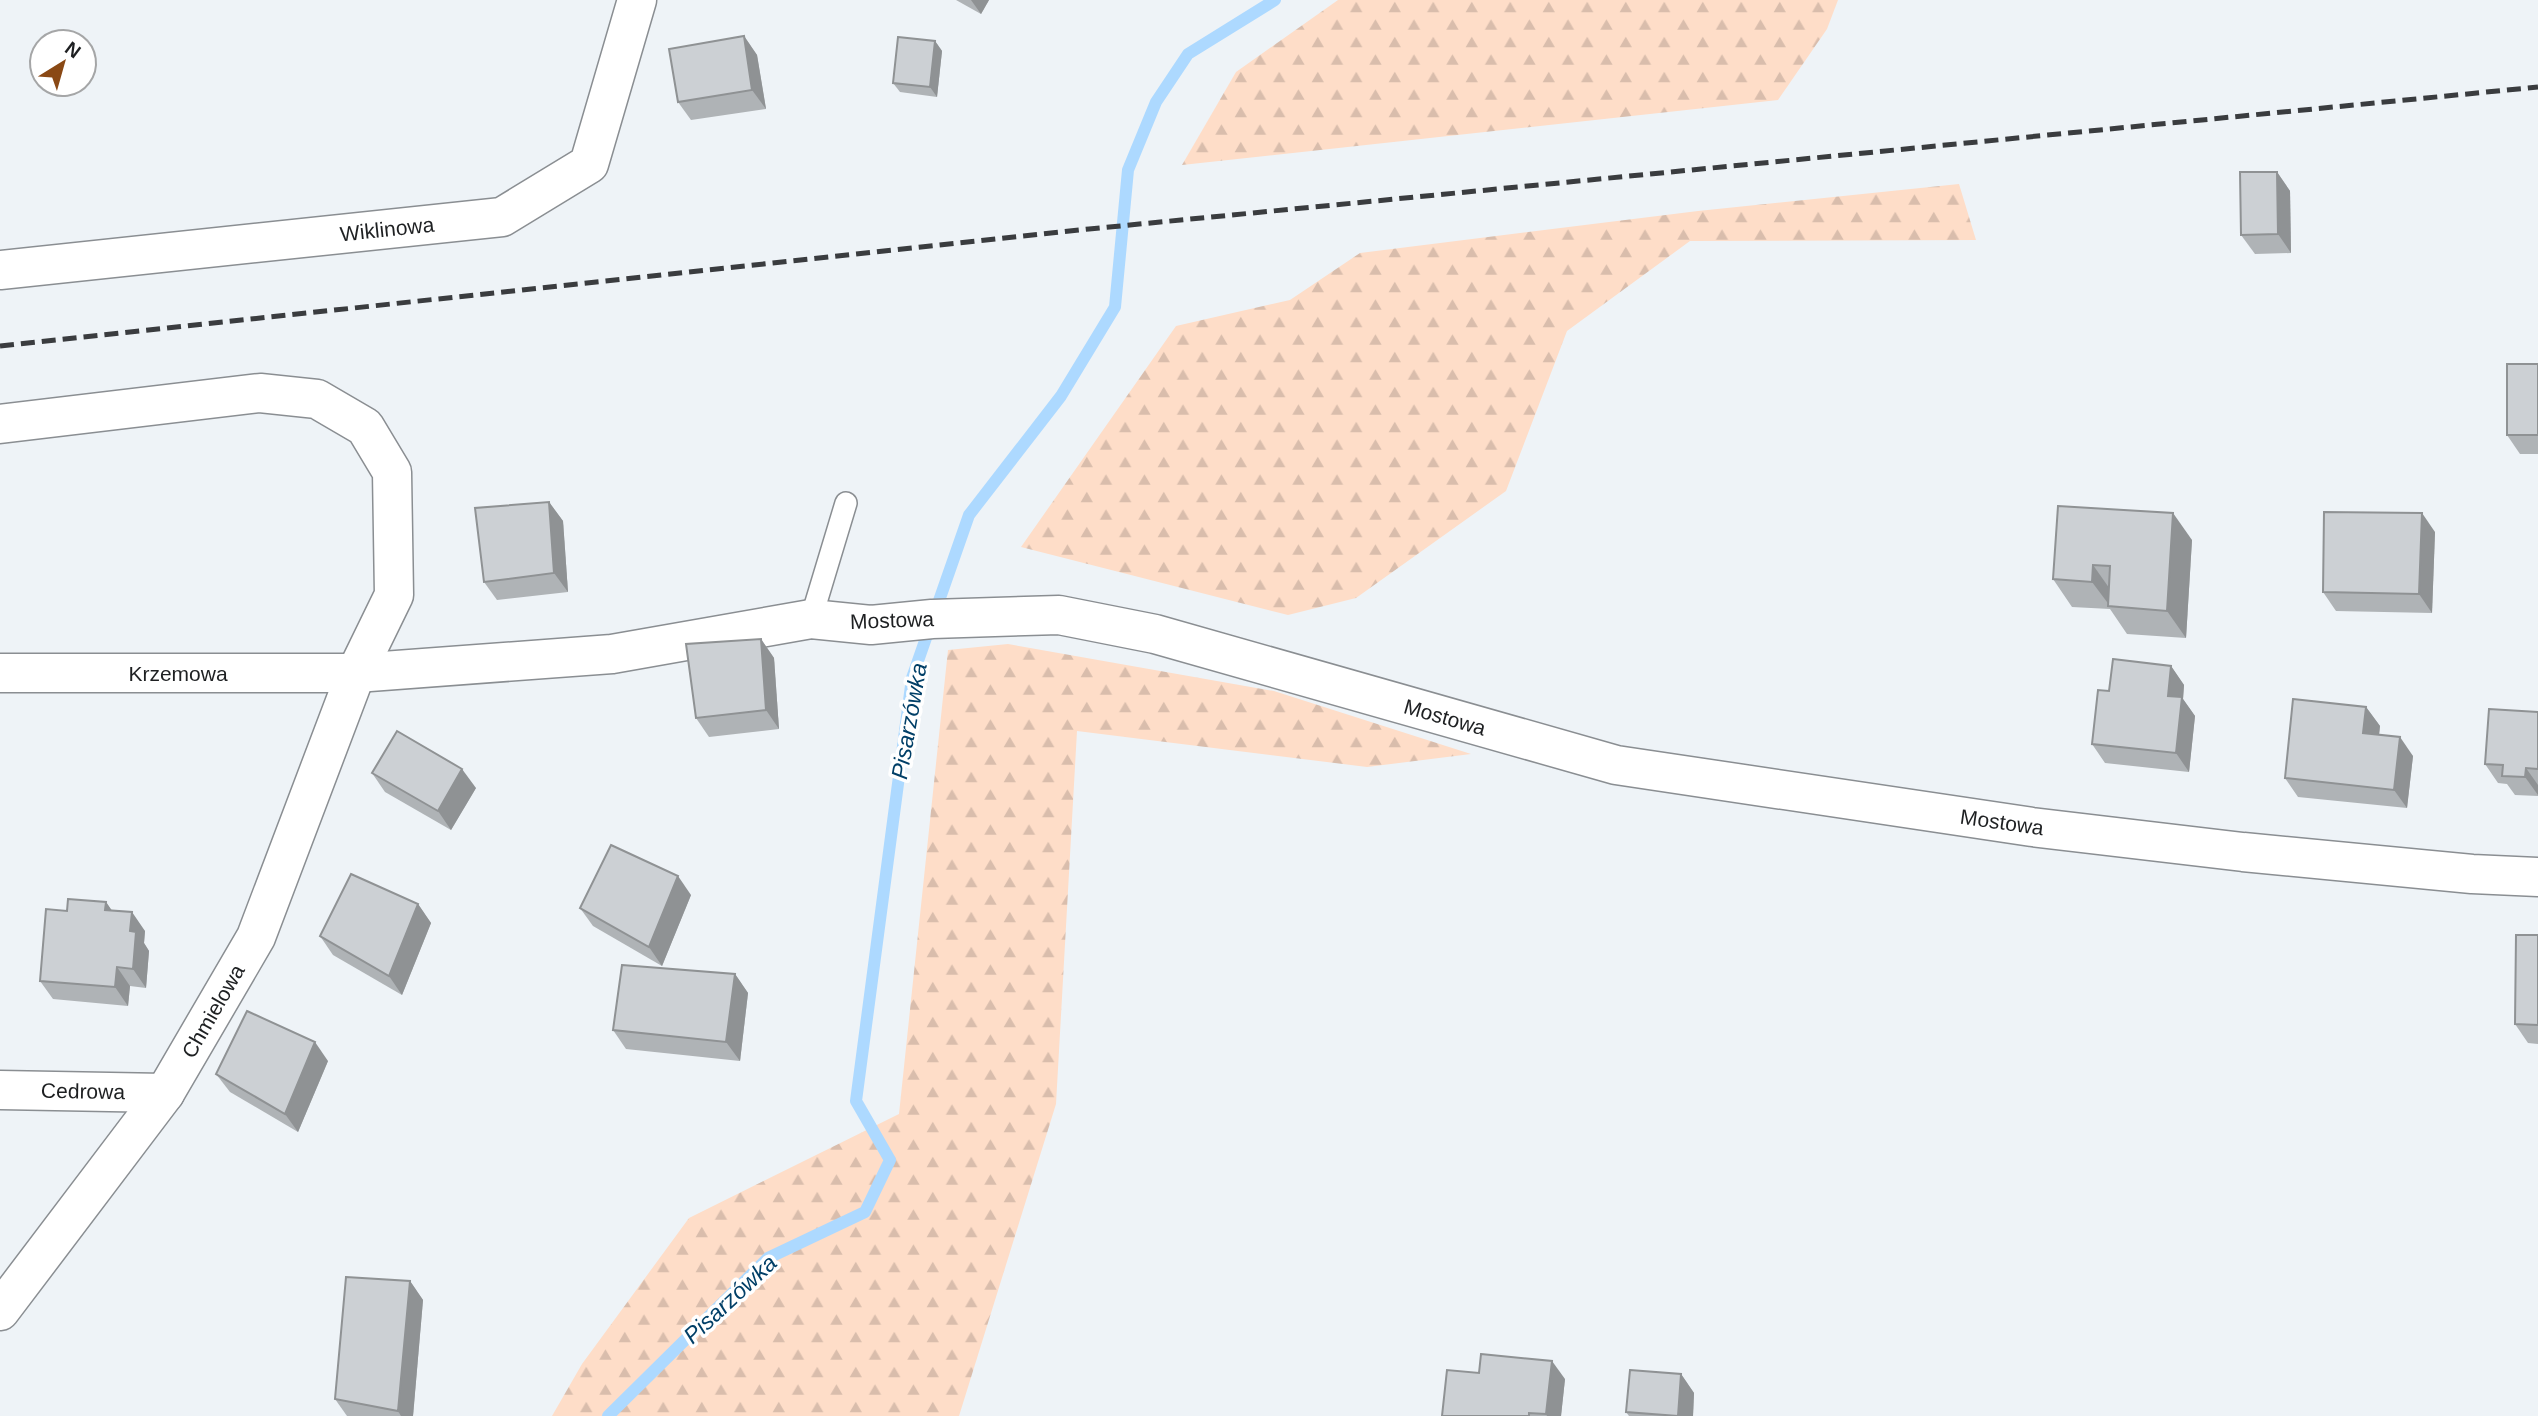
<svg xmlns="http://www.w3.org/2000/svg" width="2538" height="1416" font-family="Helvetica,sans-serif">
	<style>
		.forest { fill: url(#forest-firs) }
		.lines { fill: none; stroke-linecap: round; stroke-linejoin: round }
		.stream { stroke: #add9ff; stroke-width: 12 }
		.service-casing { stroke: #8a8e92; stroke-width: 24 }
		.minor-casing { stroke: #8a8e92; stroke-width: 41 }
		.service { stroke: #fff; stroke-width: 21 }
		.minor { stroke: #fff; stroke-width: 38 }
		.rail { stroke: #3a3c3f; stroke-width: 5; stroke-dasharray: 14 7; stroke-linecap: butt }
		.wall { fill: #afb3b6 }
		.shaded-wall { fill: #8f9294 }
		.building { fill: #ccd0d4; stroke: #8f9294; stroke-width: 2 }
		.labels { text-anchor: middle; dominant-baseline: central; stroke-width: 7; stroke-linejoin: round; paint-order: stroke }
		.street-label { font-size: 21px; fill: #1e2022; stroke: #fff }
		.water-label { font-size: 23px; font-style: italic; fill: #013f67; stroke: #fff }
	</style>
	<defs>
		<pattern id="forest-firs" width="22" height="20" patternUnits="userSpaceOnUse" patternTransform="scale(1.75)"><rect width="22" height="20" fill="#feddc8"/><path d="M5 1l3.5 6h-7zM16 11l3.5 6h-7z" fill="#d9bdac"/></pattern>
	</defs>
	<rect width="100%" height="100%" fill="#eef3f7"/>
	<g class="forest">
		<path d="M1338,0H1838L1827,29L1778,100L1182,165L1236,72Z"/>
		<path d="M1959,184L1976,240L1690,241L1567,331L1506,491L1356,598L1288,615L1021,547L1176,326L1290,300L1360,253L1698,211Z"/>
		<path d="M1008,644L1274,691L1471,754L1367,767L1077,731L1056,1104L959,1416H552L582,1364L689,1218L899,1114L948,650Z"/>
	</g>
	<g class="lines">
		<path class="stream" d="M608,1416L768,1258L865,1212L890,1160L856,1101L912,678L969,515L1061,396L1115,307L1128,170L1156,102L1188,54L1275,0"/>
		<defs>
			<path id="service" d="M811,619L846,503"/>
			<g id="minor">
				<path d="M0,270L502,217L589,164L637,0"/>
				<path d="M0,424L260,393L317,399L365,427L392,472L394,595L356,673L256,937L165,1093L0,1311"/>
				<path d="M0,673H356L612,654L811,619L871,625L932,619L1059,615L1155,634L1616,765L2032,827L2243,852L2472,874L2538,877"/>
				<path d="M0,1090L165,1093"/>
			</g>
		</defs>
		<use href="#service" class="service-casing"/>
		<use href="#minor" class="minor-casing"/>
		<use href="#service" class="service"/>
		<use href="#minor" class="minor"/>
		<path class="rail" d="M0,346L1089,229L2538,87"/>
	</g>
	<g class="wall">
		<path d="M956,0H989L981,14Z"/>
		<path d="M744,36L757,55L766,109L691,120L678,102Z"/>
		<path d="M935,41L942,51L937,97L900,92L893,83Z"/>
		<path d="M2277,172L2290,191L2291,253L2255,254L2241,235Z"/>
		<path d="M2538,364V454H2520L2507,435Z"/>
		<path d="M549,502L563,521L568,592L497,600L484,582Z"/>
		<path d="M2058,506L2192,540L2186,638L2127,634L2110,609L2072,607L2053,579Z"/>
		<path d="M2435,532L2432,613L2336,611L2323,592Z"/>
		<path d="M761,639L774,658L779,729L709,737L696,718Z"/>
		<path d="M2171,666L2184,685L2183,699L2195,716L2189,772L2105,763L2092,744L2109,691Z"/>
		<path d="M2366,707L2380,726L2379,735L2413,756L2407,808L2298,797L2285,778Z"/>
		<path d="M2538,712V796L2515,795L2507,784L2498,783L2485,764Z"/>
		<path d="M372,773L476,788L451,830L385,792Z"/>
		<path d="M691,895L662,966L593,926L580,908Z"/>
		<path d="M106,902L112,911L145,931L144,943L149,951L146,988L130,986L128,1006L53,999L40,981L67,911Z"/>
		<path d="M418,904L431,923L402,995L333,955L320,936Z"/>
		<path d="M2538,935V1044L2528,1043L2515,1024Z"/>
		<path d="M735,974L748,993L740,1061L626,1049L613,1030Z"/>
		<path d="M328,1061L298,1132L230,1092L216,1074Z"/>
		<path d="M410,1281L423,1300L413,1416H347L335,1399Z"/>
		<path d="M1681,1374L1694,1393L1693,1416H1629L1626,1412Z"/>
		<path d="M1565,1379L1561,1416H1442Z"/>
	</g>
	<g class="shaded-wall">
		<path d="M971,0H989L981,14Z"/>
		<path d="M744,36L757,55L766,109L752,90Z"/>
		<path d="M935,41L942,51L937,97L930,87Z"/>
		<path d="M2277,172L2290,191L2291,253L2278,234Z"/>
		<path d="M549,502L563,521L568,592L554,573Z"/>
		<path d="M2173,513L2192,540L2186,638L2167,611Z"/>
		<path d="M2422,513L2435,532L2432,613L2419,594Z"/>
		<path d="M2093,565L2112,592L2110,606L2092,582Z"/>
		<path d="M761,639L774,658L779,729L766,710Z"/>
		<path d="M2171,666L2184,685L2183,699L2195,716L2189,772L2176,753L2168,696Z"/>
		<path d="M2366,707L2380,726L2377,752L2363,733Z"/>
		<path d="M2400,737L2413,756L2407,808L2394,790Z"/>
		<path d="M2526,768L2538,785V795L2525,777Z"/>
		<path d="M462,769L476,788L451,830L438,811Z"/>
		<path d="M678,876L691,895L662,966L649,947Z"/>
		<path d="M106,902L119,921L105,910Z"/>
		<path d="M418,904L431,923L402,995L389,976Z"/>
		<path d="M132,912L145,931L144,943L149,951L146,988L133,969L130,931Z"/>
		<path d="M117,967L130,986L128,1006L115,987Z"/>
		<path d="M735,974L748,993L740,1061L726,1042Z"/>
		<path d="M315,1042L328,1061L298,1132L285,1114Z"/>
		<path d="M410,1281L423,1300L413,1416H401L398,1411Z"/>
		<path d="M1552,1361L1565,1379L1561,1416H1547L1546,1414Z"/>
		<path d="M1681,1374L1694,1393L1693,1416H1678Z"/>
	</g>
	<g class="building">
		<path d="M744,36L752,90L678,102L669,49Z"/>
		<path d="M898,37L935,41L930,87L893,83Z"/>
		<path d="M2240,172H2277L2278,234L2241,235Z"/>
		<rect x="2507" y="364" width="31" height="71"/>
		<path d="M549,502L554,573L484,582L475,508Z"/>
		<path d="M2058,506L2173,513L2167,611L2108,606L2110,566L2093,565L2092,582L2053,579Z"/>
		<path d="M2324,512L2422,513L2419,594L2323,592Z"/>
		<path d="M761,639L766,710L696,718L686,644Z"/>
		<path d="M2113,659L2171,666L2168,696L2182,697L2176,753L2092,744L2098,690L2109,691Z"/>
		<path d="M2293,699L2366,707L2363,733L2400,737L2394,790L2285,778Z"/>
		<path d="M2489,709L2538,712V769L2526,768L2525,777L2502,776L2503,765L2485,764Z"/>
		<path d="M397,731L462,769L438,811L372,773Z"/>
		<path d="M611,845L678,876L649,947L580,908Z"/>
		<path d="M351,874L418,904L389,976L320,936Z"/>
		<path d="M68,899L106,902L105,910L132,912L130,931L136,932L133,969L117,967L115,987L40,981L46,909L67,911Z"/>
		<path d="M2516,935H2538V1025L2515,1024Z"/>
		<path d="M622,965L735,974L726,1042L613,1030Z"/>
		<path d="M247,1011L315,1042L285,1114L216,1074Z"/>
		<path d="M346,1277L410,1281L398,1411L335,1399Z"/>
		<path d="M1481,1354L1552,1361L1546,1414L1529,1413V1416H1442L1447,1370L1479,1373Z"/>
		<path d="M1630,1370L1681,1374L1678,1416L1626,1412Z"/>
	</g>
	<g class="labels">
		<g class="street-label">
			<text transform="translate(387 229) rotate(-6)">Wiklinowa</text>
			<text transform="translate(892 620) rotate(-2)">Mostowa</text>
			<text x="178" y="673">Krzemowa</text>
			<text transform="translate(1445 717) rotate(16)">Mostowa</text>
			<text transform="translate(2002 822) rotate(8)">Mostowa</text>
			<text transform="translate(213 1011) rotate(-60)">Chmielowa</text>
			<text transform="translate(83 1091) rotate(1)">Cedrowa</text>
		</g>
		<g class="water-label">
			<text transform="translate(909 721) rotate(-80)">Pisarzówka</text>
			<text transform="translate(730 1299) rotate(-43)">Pisarzówka</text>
		</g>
	</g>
	<g transform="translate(63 63) rotate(37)"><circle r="33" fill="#ffffff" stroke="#a5a6a7" stroke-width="2"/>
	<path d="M0-5L12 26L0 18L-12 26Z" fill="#8a4915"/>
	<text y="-10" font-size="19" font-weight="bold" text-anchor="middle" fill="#1e2022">N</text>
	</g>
</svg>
